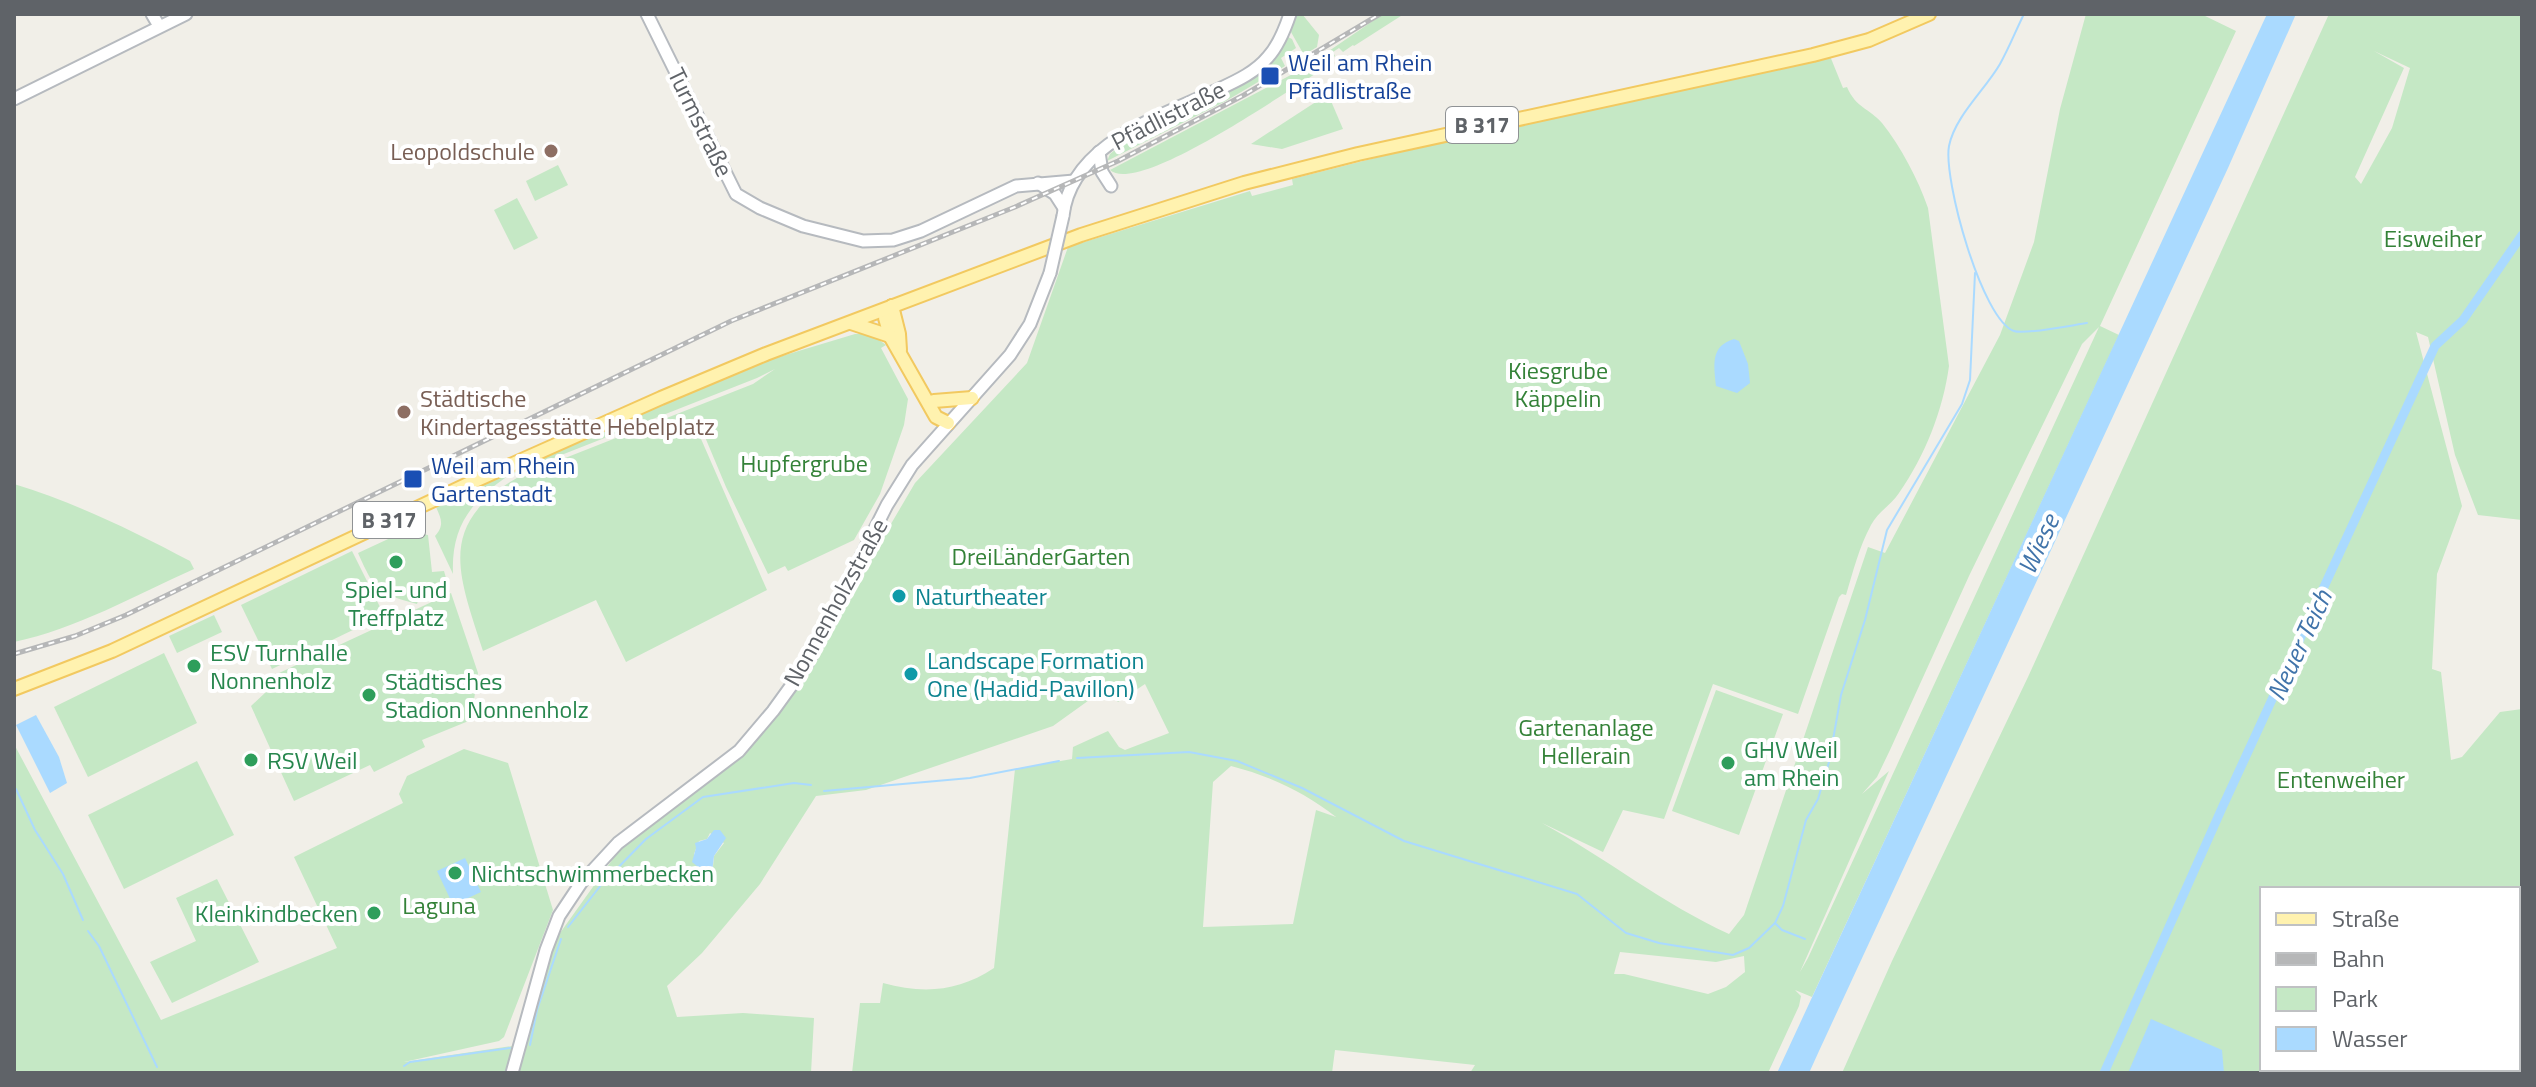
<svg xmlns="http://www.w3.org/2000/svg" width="2536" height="1087" font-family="'Titillium Web',sans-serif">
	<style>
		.green { fill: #c5e8c5; fill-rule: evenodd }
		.water { fill: #aadaff }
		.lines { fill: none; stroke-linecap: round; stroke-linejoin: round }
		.stream { stroke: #aadaff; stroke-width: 2 }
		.canal { stroke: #aadaff; stroke-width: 9 }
		.secondary-casing { stroke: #b6babf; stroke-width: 15 }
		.primary-casing { stroke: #f2c960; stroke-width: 16 }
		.secondary { stroke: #fff; stroke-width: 11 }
		.primary { stroke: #fff2af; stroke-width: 12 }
		.rail-casing { stroke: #b6b7b8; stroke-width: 5 }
		.rail { stroke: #fff; stroke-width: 2; stroke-dasharray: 6; stroke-linecap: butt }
		.secondary-bridge-casing { stroke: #b6babf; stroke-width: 15; stroke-linecap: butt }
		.secondary-bridge { stroke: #fff; stroke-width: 11 }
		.transit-dot { fill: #1a4fb4; stroke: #fff; stroke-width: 3 }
		.education-dot { fill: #8d6e63; stroke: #fff; stroke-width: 3 }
		.leisure-dot { fill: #2e9e5b; stroke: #fff; stroke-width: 3 }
		.culture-dot { fill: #0f9aa8; stroke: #fff; stroke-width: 3 }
		.labels { text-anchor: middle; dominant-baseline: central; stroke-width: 8; stroke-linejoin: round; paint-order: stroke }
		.shield { fill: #fff; stroke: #8f9295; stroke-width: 2 }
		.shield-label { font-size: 22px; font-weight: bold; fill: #5f6368 }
		.transit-label { font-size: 24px; fill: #164399; stroke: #fff; text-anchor: start }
		.street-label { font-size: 24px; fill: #5f6368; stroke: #fff }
		.education-label { font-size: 24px; fill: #785e54; stroke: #fff; text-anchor: end }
		.park-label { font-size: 24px; fill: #348238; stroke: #fff }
		.leisure-label { font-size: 24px; fill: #27864d; stroke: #fff; text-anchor: start }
		.culture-label { font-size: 24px; fill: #0d838f; stroke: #fff; text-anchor: start }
		.water-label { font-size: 26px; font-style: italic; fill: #4174aa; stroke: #fff }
	</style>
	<rect width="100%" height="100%" fill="#f1efe8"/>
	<g class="green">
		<path d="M1296,14H1302L1319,35L1317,47L1304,55L1291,32Z"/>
		<path d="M1383,14H1404L1354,46L1353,45L1343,52L1339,48L1333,52L1335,56L1319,68L1320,71C1288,90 1138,196 1110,170L1304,68Z"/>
		<path d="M2086,14H2201L2236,31L2100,326L2119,335L1812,997L1795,990L1801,996L1799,1006L1768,1073H1470L1475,1065L1335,1050L1332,1073H852L860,1003H880L883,983C923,994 958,992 994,968L1015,769L1072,759L1073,747L1108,731L1119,747L1125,750L1169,733L1145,684L1118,702L1106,688L1053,726L866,790L816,796L760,884L702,953L667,986L677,1017L743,1013L814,1018L811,1073H14V744L161,1020L337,948L294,857L403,803L399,794L407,776L464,749L508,763L553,910L504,1037L499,1041L404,1062L526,1044L555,940L625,842L735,761L807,667L915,483L1027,363L1068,247L1250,191L1252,196L1293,185L1292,179L1462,136L1830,56L1843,88L1847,87C1856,108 1869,108 1882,123C1901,147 1918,179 1928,208L1949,366C1943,410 1925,456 1899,493C1891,505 1878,512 1871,525C1859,547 1853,572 1846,595L1842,594L1839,597L1798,714L1713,684L1664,819L1623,810L1603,852L1542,823C1606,858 1663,904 1729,934L1744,915L1868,547L1885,553L2000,335L2034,242L2060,109ZM2099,327L1808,958L1800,972L1889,771L1862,794L1877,777L1890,750L1969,576L2082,344ZM1231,766C1270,776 1304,792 1336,817L1316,810L1293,924L1203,927L1213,782ZM710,833L724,843L714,856L713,867L709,875L699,870L694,854L699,841L707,839ZM1620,952L1716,962L1744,956L1745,972L1726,987L1708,994L1624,974H1614Z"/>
		<path d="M2329,14H2522V520L2478,515L2455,455L2428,337L2416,332L2462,506L2437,574L2432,669L2441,672L2451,760L2462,757L2500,712L2522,709V1073H1842L1892,961L2028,677ZM2374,51L2410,68L2392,128L2361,184L2355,177L2404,68ZM2262,889H2518V1069H2262Z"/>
		<path d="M1286,36L1292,39L1296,48L1281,58L1285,66L1226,101L1107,161L1110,154L1122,144L1247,81Z"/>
		<path d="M1328,94L1343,129L1282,149L1251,144Z"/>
		<path d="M558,165L568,185L535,201L526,181Z"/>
		<path d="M517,198L538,238L514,250L494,210Z"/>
		<path d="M855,334H871L886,345L881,348L908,399L904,425L880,494L854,540L788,571L785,566L768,574L726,487L697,418L680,422L682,426L698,432L767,590L626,662L596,600L483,651C458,573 435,523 522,475L753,384L775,369L757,378L508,476C471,501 451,527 453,574L435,536C445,525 441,518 435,505L589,436L772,359Z"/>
		<path d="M14,484C76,503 133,531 190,561L194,569C136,595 76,629 14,642Z"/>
		<path d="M414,527L422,534L428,535L432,572L444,571L450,592L432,600L418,601L417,604C377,593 375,591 358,553Z"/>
		<path d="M352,551L384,615L272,669L241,605Z"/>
		<path d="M451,593L478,673L471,720L422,740L425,747L374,772L370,765L294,801L251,706L267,691L264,680Z"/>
		<path d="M214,615L222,632L177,653L169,636Z"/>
		<path d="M164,653L197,723L88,777L54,707Z"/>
		<path d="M1716,690L1783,714L1739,835L1672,811Z"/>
		<path d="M197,761L234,835L124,889L88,815Z"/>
		<path d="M217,879L259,962L172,1003L150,962L196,941L176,898Z"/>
	</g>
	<g class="water">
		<path d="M2267,14H2296L2228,168L1819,1051L1809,1073H1777Z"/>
		<path d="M1734,339L1739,341L1748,364L1750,383L1737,393L1716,386C1714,365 1710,346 1734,339Z"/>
		<path d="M36,715L59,757L67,783L50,793L16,725Z"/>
		<path d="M714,830H720L726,838L714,856L712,872L708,875L692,862L696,848L695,843L707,839Z"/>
		<path d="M465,858L481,892L453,905L437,871Z"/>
		<path d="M2151,1019L2222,1050L2224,1073H2128Z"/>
	</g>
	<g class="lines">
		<g class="stream">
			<path d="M2024,14C2016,30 2009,48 2000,64C1985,90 1955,116 1949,146C1943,179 1982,320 2014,331C2024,335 2073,325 2087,323"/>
			<path d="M1077,758L1189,752L1237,761L1302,788L1404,841L1577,894L1626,933L1659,943L1733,955L1749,948L1775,923"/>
			<path d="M16,789L35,830L63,874L83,920"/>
			<path d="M824,791L970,778L1059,761"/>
			<path d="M568,927L601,885L646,839L703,797L794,783L811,785"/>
			<path d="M88,931L99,946L157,1067"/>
			<path d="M1805,939L1782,930L1775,923L1783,906L1806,820L1818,799L1829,762L1841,695L1865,620L1887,530L1962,404L1970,380L1975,273"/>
			<path d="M530,1045L537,1010L561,939"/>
			<path d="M404,1066L410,1062L510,1048"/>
			<path d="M159,1072L160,1073"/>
			<path d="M400,1073L401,1072"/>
		</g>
		<path class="canal" d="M2104,1073L2222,808L2435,346L2463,320L2522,235"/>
		<defs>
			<g id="secondary">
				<path d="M152,14L159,26"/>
				<path d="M647,14L736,194L760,208L803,226L863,241L893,240L921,231L1016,186L1074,181"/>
				<path d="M14,99L186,14"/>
				<path d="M1099,152L1102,172L1111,186"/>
				<path d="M1038,183L1055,194L1064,208"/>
				<path d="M1063,216C1071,143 1160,117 1217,90C1234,82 1255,73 1268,57C1279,45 1285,29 1290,14"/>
				<path d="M512,1073L546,950L559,916L581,883L618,843L739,751L773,711L807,664L887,505L912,465L1010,355L1030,324L1050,273"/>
			</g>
			<g id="primary">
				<path d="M892,306L885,318L890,336L936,417L948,423"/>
				<path d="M892,306L899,334L900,350"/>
				<path d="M851,323L890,336"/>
				<path d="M934,401L972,398"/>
				<path d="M14,689L112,651L468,484L661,398L766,354L1081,235L1244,183L1358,154L1813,55L1869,40L1929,14"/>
			</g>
		</defs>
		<use href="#secondary" class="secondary-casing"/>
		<use href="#primary" class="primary-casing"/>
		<use href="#secondary" class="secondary"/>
		<use href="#primary" class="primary"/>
		<defs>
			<path id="rail" d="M14,654L75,636L126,615L731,321L1015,207L1118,161L1244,95L1380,14"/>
		</defs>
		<use href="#rail" class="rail-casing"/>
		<use href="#rail" class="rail"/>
		<defs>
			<path id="secondary-bridge" d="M1050,273L1063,216"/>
		</defs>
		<use href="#secondary-bridge" class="secondary-bridge-casing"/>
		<use href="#secondary-bridge" class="secondary-bridge"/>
	</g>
	<g class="transit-dot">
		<rect x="1260" y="66" width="20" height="20" rx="4"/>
		<rect x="403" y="469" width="20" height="20" rx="4"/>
	</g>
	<g class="education-dot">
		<circle cx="551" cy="151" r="8"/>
		<circle cx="404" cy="412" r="8"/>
	</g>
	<g class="leisure-dot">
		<circle cx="396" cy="562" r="8"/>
		<circle cx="194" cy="666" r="8"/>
		<circle cx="369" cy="695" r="8"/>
		<circle cx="251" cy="760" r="8"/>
		<circle cx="1728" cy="763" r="8"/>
		<circle cx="455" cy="873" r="8"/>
		<circle cx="374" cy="913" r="8"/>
	</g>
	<g class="culture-dot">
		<circle cx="899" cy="596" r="8"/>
		<circle cx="911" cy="674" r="8"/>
	</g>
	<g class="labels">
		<g class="shield">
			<rect x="1446" y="107" width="72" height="36" rx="6"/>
			<rect x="353" y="502" width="72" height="36" rx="6"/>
		</g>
		<g class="shield-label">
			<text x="1482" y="125">B 317</text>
			<text x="389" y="520">B 317</text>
		</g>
		<g class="transit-label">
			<text x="1288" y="62">Weil am Rhein<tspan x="1288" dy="28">Pfädlistraße</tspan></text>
			<text x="431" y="465">Weil am Rhein<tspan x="431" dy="28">Gartenstadt</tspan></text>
		</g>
		<g class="street-label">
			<text transform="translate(1168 115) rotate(-27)">Pfädlistraße</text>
			<text transform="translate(701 122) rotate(64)">Turmstraße</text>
			<text transform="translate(835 602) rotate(-61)">Nonnenholzstraße</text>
		</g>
		<g class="education-label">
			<text x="535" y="151">Leopoldschule</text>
			<text x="420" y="398" text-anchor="start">Städtische<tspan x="420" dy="28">Kindertagesstätte Hebelplatz</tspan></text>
		</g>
		<g class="park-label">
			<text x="2433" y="238">Eisweiher</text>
			<text x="1558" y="370">Kiesgrube<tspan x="1558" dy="28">Käppelin</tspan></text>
			<text x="804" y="463">Hupfergrube</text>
			<text x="1041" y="556">DreiLänderGarten</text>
			<text x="1586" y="727">Gartenanlage<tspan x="1586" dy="28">Hellerain</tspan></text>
			<text x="2341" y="779">Entenweiher</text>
			<text x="439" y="905">Laguna</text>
		</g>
		<g class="leisure-label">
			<text x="396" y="589" text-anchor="middle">Spiel- und<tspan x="396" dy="28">Treffplatz</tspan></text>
			<text x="210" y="652">ESV Turnhalle<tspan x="210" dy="28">Nonnenholz</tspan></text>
			<text x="385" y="681">Städtisches<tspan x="385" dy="28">Stadion Nonnenholz</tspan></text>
			<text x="1744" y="749">GHV Weil<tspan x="1744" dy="28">am Rhein</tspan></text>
			<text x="267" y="760">RSV Weil</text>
			<text x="471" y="873">Nichtschwimmerbecken</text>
			<text x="358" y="913" text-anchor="end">Kleinkindbecken</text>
		</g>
		<g class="culture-label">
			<text x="915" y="596">Naturtheater</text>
			<text x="927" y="660">Landscape Formation<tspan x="927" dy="28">One (Hadid-Pavillon)</tspan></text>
		</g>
		<g class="water-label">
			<text transform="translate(2038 544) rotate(-65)">Wiese</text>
			<text transform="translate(2299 645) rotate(-65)">Neuer Teich</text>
		</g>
	</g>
	<rect width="2536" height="1087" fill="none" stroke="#5f6368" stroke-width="32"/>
	<rect x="2260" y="887" width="260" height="184" fill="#ffffff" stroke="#bfc1c3" stroke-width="2"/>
	<rect x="2276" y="913" width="40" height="12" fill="#fff2af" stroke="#bfc1c3" stroke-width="2"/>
	<text x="2332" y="927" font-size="24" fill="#5f6368">Straße</text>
	<rect x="2276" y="953" width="40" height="12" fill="#b6b7b8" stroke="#bfc1c3" stroke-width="2"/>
	<text x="2332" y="967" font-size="24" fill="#5f6368">Bahn</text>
	<rect x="2276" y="987" width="40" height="24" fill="#c5e8c5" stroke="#bfc1c3" stroke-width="2"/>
	<text x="2332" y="1007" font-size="24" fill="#5f6368">Park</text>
	<rect x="2276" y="1027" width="40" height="24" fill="#aadaff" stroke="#bfc1c3" stroke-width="2"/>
	<text x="2332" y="1047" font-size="24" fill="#5f6368">Wasser</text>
</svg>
